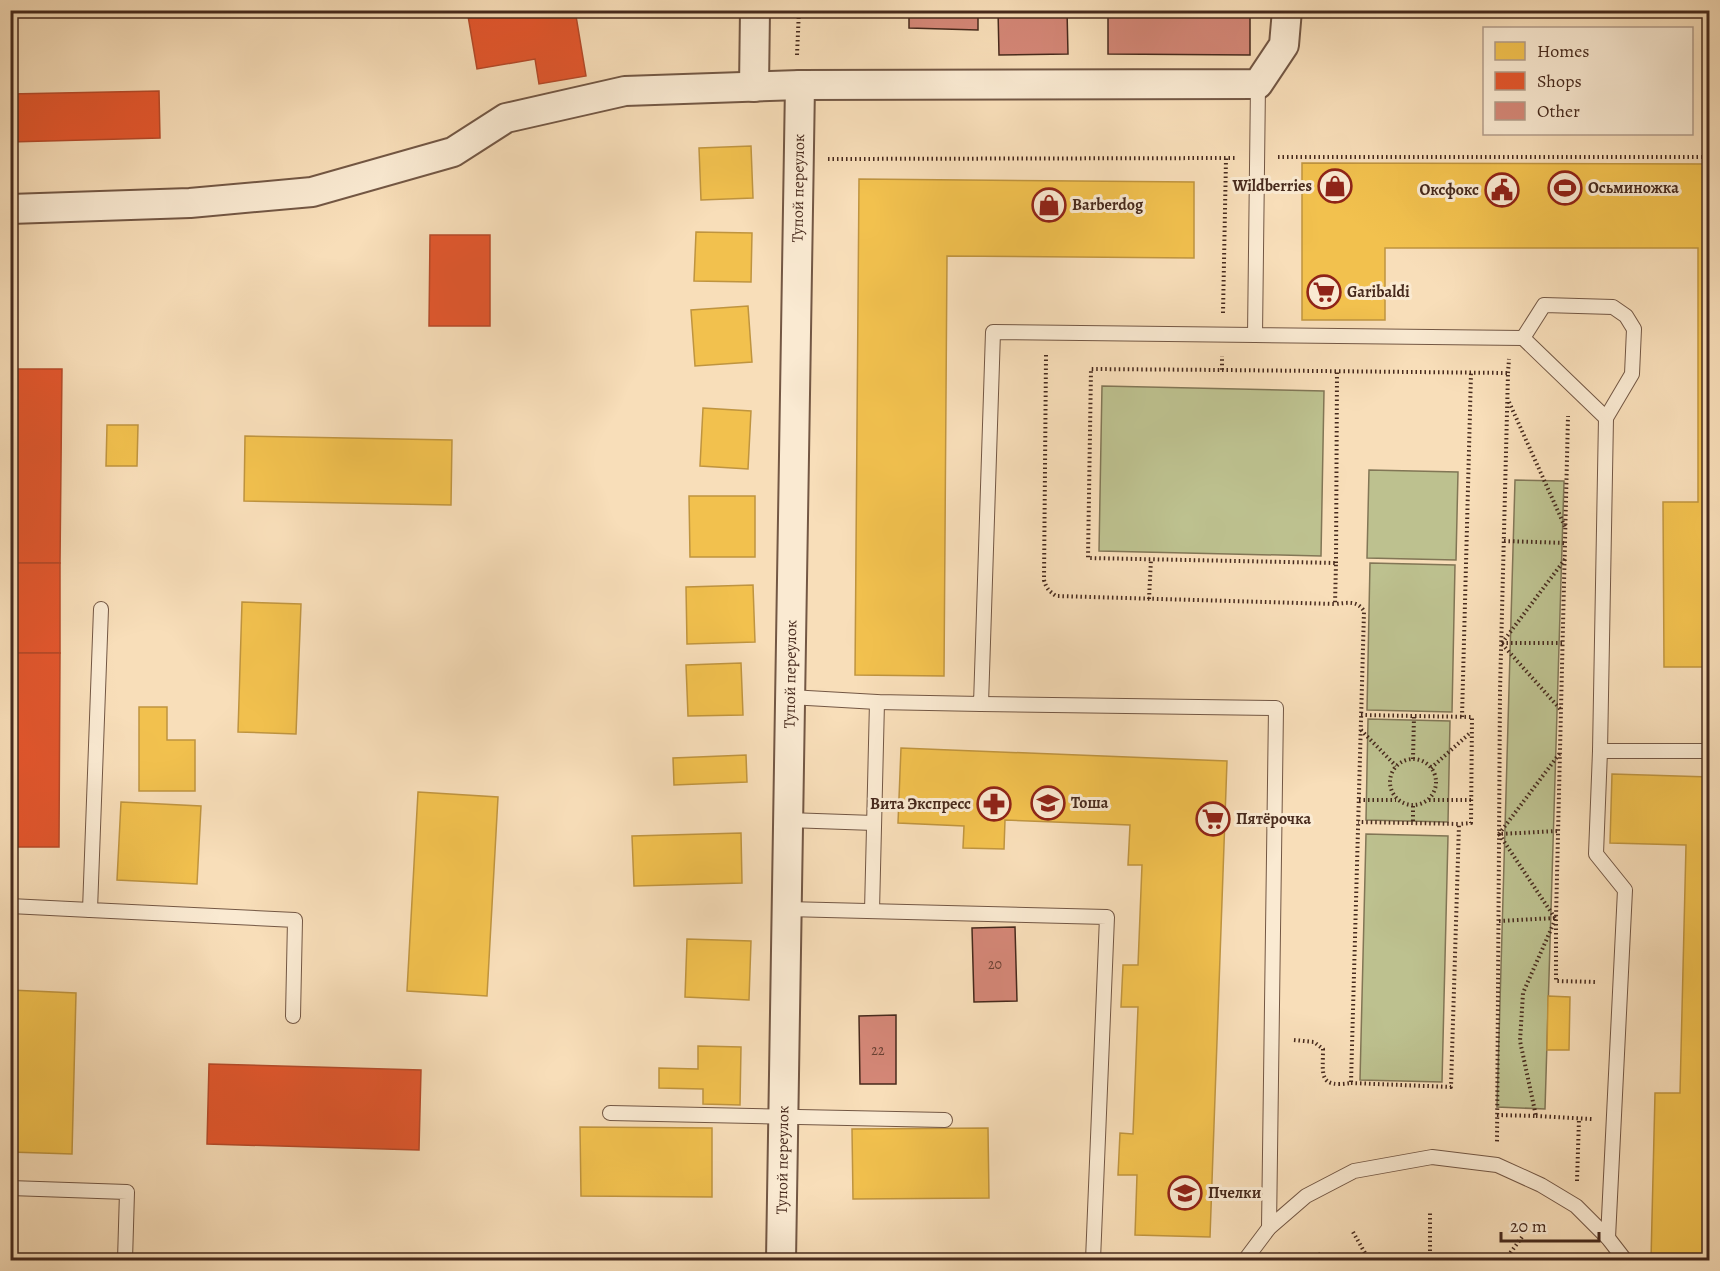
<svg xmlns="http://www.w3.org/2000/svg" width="1720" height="1271" font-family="Alegreya,serif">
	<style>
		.green { fill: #bdc18f; stroke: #827656; stroke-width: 1.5 }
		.homes { fill: #f2c14e; stroke: #bf943f; stroke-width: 1.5 }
		.shops { fill: #e4572e; stroke: #b54a29; stroke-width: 1.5 }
		.building { fill: #d48777; stroke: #472a1d; stroke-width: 1.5 }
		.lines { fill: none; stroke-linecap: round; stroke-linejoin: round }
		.service-casing { stroke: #735744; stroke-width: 16 }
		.minor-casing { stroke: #735744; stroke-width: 32 }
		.path { stroke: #472a1d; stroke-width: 4; stroke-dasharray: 1.5 3; stroke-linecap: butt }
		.service { stroke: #faead2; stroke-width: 14 }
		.minor { stroke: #faead2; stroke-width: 28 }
		.labels { text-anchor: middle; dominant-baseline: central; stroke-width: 6; stroke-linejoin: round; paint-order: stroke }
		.number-label { font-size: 14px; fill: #6a4134 }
		.poi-label { font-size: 16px; font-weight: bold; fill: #472a1d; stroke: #faead2; text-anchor: start }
		.street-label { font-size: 16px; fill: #472a1d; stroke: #faead2 }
	</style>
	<rect width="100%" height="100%" fill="#f8deb9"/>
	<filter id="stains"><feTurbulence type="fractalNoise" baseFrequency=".00333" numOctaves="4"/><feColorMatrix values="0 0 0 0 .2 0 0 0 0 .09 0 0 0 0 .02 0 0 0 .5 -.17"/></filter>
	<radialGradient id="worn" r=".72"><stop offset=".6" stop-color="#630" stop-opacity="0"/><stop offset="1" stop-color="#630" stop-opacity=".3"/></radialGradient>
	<g class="green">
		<path d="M1102,386L1324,391L1321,556L1099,551Z"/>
		<path d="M1369,470L1458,472L1456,560L1367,558Z"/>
		<path d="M1515,480L1564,481L1545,1109L1497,1107Z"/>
		<path d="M1370,563L1455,565L1452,712L1367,710Z"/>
		<path d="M1368,719L1450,721L1448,822L1366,820Z"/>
		<path d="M1366,834L1448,836L1442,1082L1360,1080Z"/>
	</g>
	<g class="homes">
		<path d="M751,146L753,198L701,200L699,148Z"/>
		<path d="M1302,163L1710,164V667H1664L1663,502H1698V248H1385V320H1302Z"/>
		<path d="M859,179L1194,182V258L947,256L944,676L855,675Z"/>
		<path d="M696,232L752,233L751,282L694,281Z"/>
		<path d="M748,306L752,362L695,366L691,310Z"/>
		<path d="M703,408L751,411L748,469L700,466Z"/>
		<path d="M107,425H138L137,466H106Z"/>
		<path d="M245,436L452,440L451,505L244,501Z"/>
		<path d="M689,496H755V557H690Z"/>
		<path d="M753,585L755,642L687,644L686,587Z"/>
		<path d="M242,602L301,604L296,734L238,732Z"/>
		<path d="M741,663L743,715L688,716L686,665Z"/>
		<path d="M139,707H167V740H195V791H139Z"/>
		<path d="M901,748L1227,761L1210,1237L1135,1235L1137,1175H1118L1120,1133L1133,1134L1138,1007H1121L1123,965H1138L1142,865H1128L1130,825L1005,820L1004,849L963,848L964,826L898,823Z"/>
		<path d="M746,755L747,782L674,785L673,758Z"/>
		<path d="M1612,774L1710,777V1260H1651L1655,1093H1680L1686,845L1610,843Z"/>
		<path d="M418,792L498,797L487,996L407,991Z"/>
		<path d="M121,802L201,806L197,884L117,880Z"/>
		<path d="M741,833L742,883L634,886L632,836Z"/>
		<path d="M687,939L751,941L749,1000L685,997Z"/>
		<path d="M10,990L76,993L72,1154L10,1152Z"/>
		<path d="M1548,996L1570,997L1569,1050H1547Z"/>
		<path d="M698,1046L741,1047L740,1105L703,1104V1089L659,1088V1068L698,1069Z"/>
		<path d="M580,1127L712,1128V1197L581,1196Z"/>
		<path d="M988,1128L989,1198L853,1199L852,1129Z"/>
	</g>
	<g class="shops">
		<path d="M467,10H575L586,76L539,84L535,59L477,69Z"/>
		<path d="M159,91L160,138L10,142V94Z"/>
		<path d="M430,235H490V326H429Z"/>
		<path d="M10,369H62L60,563H10Z"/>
		<rect x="10" y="563" width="50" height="90"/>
		<path d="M10,653H60L59,847H10Z"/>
		<path d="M209,1064L421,1070L419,1150L207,1144Z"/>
	</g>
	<g class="building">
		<path d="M909,10H978V30L909,28Z"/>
		<path d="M998,10H1067L1068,54L999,55Z"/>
		<path d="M1108,10H1250V55L1108,54Z"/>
		<path d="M1015,927L1017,1001L974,1002L972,928Z"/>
		<path d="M896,1015V1084H860L859,1016Z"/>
	</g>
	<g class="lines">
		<defs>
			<g id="service">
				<path d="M1258,84L1255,335L1523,338L1544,305L1613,307L1626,316L1634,329L1632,374L1606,418L1600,751"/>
				<path d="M1523,338L1606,418"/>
				<path d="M101,609L90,910L295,920L293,1016"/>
				<path d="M790,697L877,702L981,704L993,332L1255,335"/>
				<path d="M981,704L1276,708L1269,1228"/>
				<path d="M788,820L874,823"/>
				<path d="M10,906L90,910"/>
				<path d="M786,909L1107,917L1093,1260"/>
				<path d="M872,911L877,702"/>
				<path d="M610,1113L945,1120"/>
				<path d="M10,1188L127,1192L125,1260"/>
				<path d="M1608,1238L1625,890L1596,854L1600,751H1710"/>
				<path d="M1245,1260L1269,1228L1306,1196L1354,1171L1432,1157L1497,1165L1541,1185L1576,1206L1608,1238L1625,1260"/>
			</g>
			<g id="minor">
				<path d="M754,87L755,10"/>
				<path d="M10,209L190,203L312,192L453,152L506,118L625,91L800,85L1258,84L1284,45L1287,10"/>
				<path id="s1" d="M781,1260L800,85"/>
			</g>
		</defs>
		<use href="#service" class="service-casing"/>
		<use href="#minor" class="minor-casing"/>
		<g class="path">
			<path d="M797,55L799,10"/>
			<path d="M1278,157H1710"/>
			<path d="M828,159L1235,158"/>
			<path d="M1223,313L1226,158"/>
			<path d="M1046,355L1044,580C1046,588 1049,591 1056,596L1335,604L1336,563L1088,558L1091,369L1222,370V356"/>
			<path d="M1222,370L1508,373L1500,691L1497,1142"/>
			<path d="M1508,373L1509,359"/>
			<path d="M1509,402L1566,529"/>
			<path d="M1504,541L1566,543"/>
			<path d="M1336,563L1337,371"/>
			<path d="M1149,599L1151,559"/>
			<path d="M1502,643L1566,558"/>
			<path d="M1502,643H1564"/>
			<path d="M1502,644L1561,710"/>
			<path d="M1361,715L1472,717L1471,823L1459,824"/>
			<path d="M1462,717L1471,373"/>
			<path d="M1361,730L1396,766"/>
			<circle cx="1413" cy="782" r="23"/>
			<path d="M1413,759L1414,716"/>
			<path d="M1431,768L1471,732"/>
			<path d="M1359,800H1396"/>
			<path d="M1429,800H1471"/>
			<path d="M1413,806V823"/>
			<path d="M1499,834L1560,753"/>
			<path d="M1555,918L1499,834L1558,831"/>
			<path d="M1499,921L1556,918V981L1597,982"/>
			<path d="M1294,1040L1314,1042L1323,1049C1323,1075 1318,1088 1351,1083L1364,611C1357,600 1347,603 1335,604"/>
			<path d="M1351,1083L1451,1087L1459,824L1358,822"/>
			<path d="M1497,1115L1536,1116L1520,1041L1523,993L1556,918L1568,416"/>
			<path d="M1536,1116L1592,1119"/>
			<path d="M1577,1181L1579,1119"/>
			<path d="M1353,1232L1369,1260"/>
			<path d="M1318,1254L1330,1260"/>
			<path d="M1430,1260V1211"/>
			<path d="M1505,1260L1522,1237"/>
		</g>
		<use href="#service" class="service"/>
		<use href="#minor" class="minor"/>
	</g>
	<defs>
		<symbol id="shop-ring" viewBox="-11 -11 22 22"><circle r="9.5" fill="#faead2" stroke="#8f2418" stroke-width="1.5"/><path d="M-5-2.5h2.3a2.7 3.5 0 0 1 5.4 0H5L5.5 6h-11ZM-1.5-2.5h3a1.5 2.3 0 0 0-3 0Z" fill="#8f2418"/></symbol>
		<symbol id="stadium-ring" viewBox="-11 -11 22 22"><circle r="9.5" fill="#faead2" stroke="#8f2418" stroke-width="1.5"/><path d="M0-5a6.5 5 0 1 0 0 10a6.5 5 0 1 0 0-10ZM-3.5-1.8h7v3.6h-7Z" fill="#8f2418"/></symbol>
		<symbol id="civic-ring" viewBox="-11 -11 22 22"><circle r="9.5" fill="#faead2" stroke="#8f2418" stroke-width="1.5"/><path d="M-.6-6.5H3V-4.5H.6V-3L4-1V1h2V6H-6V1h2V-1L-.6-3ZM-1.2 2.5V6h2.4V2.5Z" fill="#8f2418"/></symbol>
		<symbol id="supermarket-ring" viewBox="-11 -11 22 22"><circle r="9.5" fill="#faead2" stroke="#8f2418" stroke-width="1.5"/><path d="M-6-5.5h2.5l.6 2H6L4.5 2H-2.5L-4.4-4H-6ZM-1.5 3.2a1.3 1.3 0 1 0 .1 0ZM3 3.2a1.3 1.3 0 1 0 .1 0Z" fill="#8f2418"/></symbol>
		<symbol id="school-ring" viewBox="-11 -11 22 22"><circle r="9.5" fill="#faead2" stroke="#8f2418" stroke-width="1.5"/><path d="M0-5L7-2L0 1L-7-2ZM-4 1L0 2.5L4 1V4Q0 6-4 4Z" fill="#8f2418"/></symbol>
		<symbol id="pharmacy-ring" viewBox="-11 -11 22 22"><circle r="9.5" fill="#faead2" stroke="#8f2418" stroke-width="1.5"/><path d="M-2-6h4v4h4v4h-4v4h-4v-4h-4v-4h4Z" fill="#8f2418"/></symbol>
	</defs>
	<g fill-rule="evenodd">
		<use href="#shop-ring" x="1316" y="167" width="38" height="38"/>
		<use href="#stadium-ring" x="1546" y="169" width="38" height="38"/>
		<use href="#civic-ring" x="1483" y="171" width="38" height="38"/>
		<use href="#shop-ring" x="1030" y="186" width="38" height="38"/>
		<use href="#supermarket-ring" x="1305" y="273" width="38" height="38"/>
		<use href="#school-ring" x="1029" y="784" width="38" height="38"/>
		<use href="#pharmacy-ring" x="975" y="785" width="38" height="38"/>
		<use href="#supermarket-ring" x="1194" y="800" width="38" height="38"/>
		<use href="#school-ring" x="1166" y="1174" width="38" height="38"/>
	</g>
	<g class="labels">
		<g class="number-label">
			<text x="995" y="964">20</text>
			<text x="878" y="1050">22</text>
		</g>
		<g class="poi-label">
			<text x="1312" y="186" text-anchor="end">Wildberries</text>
			<text x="1588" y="188">Осьминожка</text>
			<text x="1479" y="190" text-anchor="end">Оксфокс</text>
			<text x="1072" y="205">Barberdog</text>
			<text x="1347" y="292">Garibaldi</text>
			<text x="1071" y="803">Тоша</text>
			<text x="971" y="804" text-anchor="end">Вита Экспресс</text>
			<text x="1236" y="819">Пятёрочка</text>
			<text x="1208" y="1193">Пчелки</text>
		</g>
		<g class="street-label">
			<text stroke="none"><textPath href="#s1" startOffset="1072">Тупой переулок</textPath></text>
			<text stroke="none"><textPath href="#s1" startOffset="586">Тупой переулок</textPath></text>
			<text stroke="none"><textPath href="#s1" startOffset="100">Тупой переулок</textPath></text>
		</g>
	</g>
	<rect width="1720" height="1271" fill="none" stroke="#f8deb9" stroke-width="36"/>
	<rect x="12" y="12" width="1696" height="1247" fill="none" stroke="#472a1d" stroke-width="3"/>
	<rect x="18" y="18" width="1684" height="1235" fill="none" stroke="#472a1d" stroke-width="1.5"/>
	<rect x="1483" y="27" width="210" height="108" fill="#faead2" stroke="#b29d8a" stroke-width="1.5"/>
	<rect x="1495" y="42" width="30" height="18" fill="#f2c14e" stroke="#b29d8a" stroke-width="1.5"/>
	<text x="1537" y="57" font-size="18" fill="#472a1d">Homes</text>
	<rect x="1495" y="72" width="30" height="18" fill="#e4572e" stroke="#b29d8a" stroke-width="1.5"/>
	<text x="1537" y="87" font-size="18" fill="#472a1d">Shops</text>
	<rect x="1495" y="102" width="30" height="18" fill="#d48777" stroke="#b29d8a" stroke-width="1.5"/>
	<text x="1537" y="117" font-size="18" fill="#472a1d">Other</text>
	<path d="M1501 1232v9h98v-9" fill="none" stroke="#472a1d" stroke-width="3"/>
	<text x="1510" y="1232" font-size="18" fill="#472a1d" stroke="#faead2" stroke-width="4.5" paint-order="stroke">20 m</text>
	<rect width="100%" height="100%" filter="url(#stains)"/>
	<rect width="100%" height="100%" fill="url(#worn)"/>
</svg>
